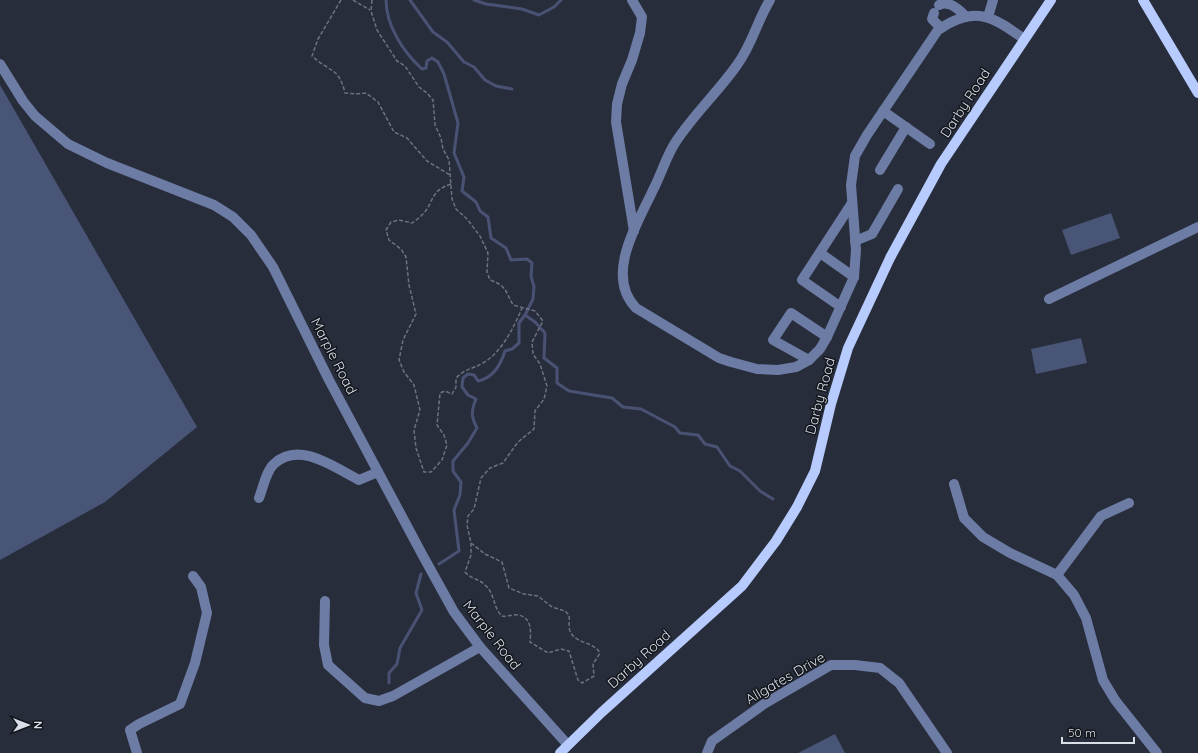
<svg xmlns="http://www.w3.org/2000/svg" width="1198" height="753" font-family="Quicksand,sans-serif">
	<style>
		.green { fill: #495577 }
		.lines { fill: none; stroke-linecap: round; stroke-linejoin: round }
		.stream { stroke: #4a5274; stroke-width: 3 }
		.path { stroke: #6d727f; stroke-width: 1.5; stroke-dasharray: 4 2; stroke-linecap: butt }
		.minor { stroke: #6d7ca4; stroke-width: 10 }
		.major { stroke: #b8cbfe; stroke-width: 10 }
		.labels { text-anchor: middle; dominant-baseline: central; stroke-width: 3; stroke-linejoin: round; paint-order: stroke }
		.street-label { font-size: 14px; fill: #dadee7; stroke: #13161c }
	</style>
	<rect width="100%" height="100%" fill="#282d3c"/>
	<g class="green">
		<path d="M0,85L197,427L105,502L0,560Z"/>
		<path d="M1111,213L1120,238L1071,255L1062,230Z"/>
		<path d="M1081,338L1087,363L1036,374L1031,349Z"/>
		<path d="M835,734L845,753H798Z"/>
	</g>
	<g class="lines">
		<g class="stream">
			<path d="M386,0C386,25 403,52 422,69L426,68L427,61L432,58L438,62L444,74L458,123L454,153L464,177L462,191L476,202L480,211L488,217L491,238L506,248L511,260L527,259L532,263L531,276L534,287L533,299L525,315L535,322L545,333L544,358L557,368V383L569,391L612,398L623,407L641,409L675,427L680,433L698,435L705,444L717,447L730,466L740,471L760,491L773,499"/>
			<path d="M410,0L433,32L447,42L464,62L474,67L485,80L496,86L512,89"/>
			<path d="M474,0L486,4L522,9L539,15L554,7L561,0"/>
			<path d="M439,564L459,551L454,510L460,495L461,482L453,471V461L468,443L477,428C471,417 471,411 476,399L468,395L462,387L463,378L468,374L474,375L478,381C493,378 501,364 505,351L512,349L519,343V323L525,315"/>
			<path d="M389,683V673L397,664L400,648L422,610L416,593L421,574"/>
		</g>
		<g class="path">
			<path d="M341,0L318,39L312,56C329,72 339,67 345,93L356,94L366,93L378,102L394,132L407,138L427,161L450,175"/>
			<path d="M353,0L370,10"/>
			<path d="M372,0L371,11L377,30L397,61L405,66L419,87L427,93L433,100L435,125L441,138L443,149L449,160L452,199L456,209L467,219L480,236L488,253L487,272L490,280C507,286 505,291 513,305L535,311L543,321L532,342L533,354L540,364L547,386L544,399L535,411L534,429L518,442L503,463L490,468L481,478L474,509L468,516L467,525L471,543L485,554L502,562L509,588L524,594L538,596L552,607L565,611L569,615C570,620 568,626 570,631C575,644 593,641 600,653L593,664L594,676L582,683L578,680L569,651L561,649L548,653L530,642C531,632 532,617 518,615C513,614 507,617 502,616C493,608 495,594 486,586C480,579 471,579 465,572L471,555V543"/>
			<path d="M451,184C429,191 435,202 422,215C419,218 415,221 412,223L399,220L391,222L386,230L389,240L401,249L406,257L409,285L416,314L403,340L399,360L404,372L414,385L420,410L414,430L416,448L424,472H431L442,460L447,445L444,435L437,425L440,393L445,391L452,394L456,387V378C468,367 471,370 483,363C502,352 514,327 522,308"/>
		</g>
		<g class="minor">
			<path d="M632,0L642,17L640,33L632,60L622,84L617,104L616,122L634,231"/>
			<path d="M770,0C757,21 752,45 737,65C718,92 693,115 675,143C666,157 661,175 653,190C638,223 604,275 636,308L719,358L731,362L757,369L778,370L796,367L809,360L820,349L827,337L854,277L856,250L851,185L855,156L867,135L938,30C975,5 992,16 1024,39"/>
			<path d="M939,5C949,0 959,9 966,17"/>
			<path d="M934,13L932,19L941,28"/>
			<path d="M988,17L993,0"/>
			<path d="M0,64L23,101L35,116L68,144L107,163L214,205L233,217L251,235L273,267L329,380L423,556L454,612L480,647L568,745"/>
			<path d="M883,111L930,144"/>
			<path d="M880,170L906,127"/>
			<path d="M855,241L872,234L898,189"/>
			<path d="M820,253L854,277"/>
			<path d="M1049,299L1198,227"/>
			<path d="M841,307L802,280L852,203"/>
			<path d="M809,360L773,340L791,313L827,337"/>
			<path d="M954,484L964,518L983,537L1010,553L1057,575L1074,595L1086,618L1103,680L1115,700L1157,753"/>
			<path d="M259,498C263,488 266,471 274,464C299,440 335,468 359,480L378,472"/>
			<path d="M1057,575L1101,516L1129,503"/>
			<path d="M325,601L324,645L328,665L365,698L379,701L393,696L480,647"/>
			<path d="M137,753L130,730L139,724L180,704L195,663L207,613L201,587L193,576"/>
			<path d="M707,753L712,741L764,704L831,665H855L880,668L899,683L947,753"/>
		</g>
		<g class="major">
			<path d="M1143,0L1198,93"/>
			<path d="M560,753L602,712L742,586L776,541L797,507L815,471L831,404L848,348L890,258L941,164L1051,0"/>
		</g>
	</g>
	<g class="labels">
		<g class="street-label">
			<text transform="translate(965 103) rotate(-57)">Darby Road</text>
			<text transform="translate(334 356) rotate(63)">Marple Road</text>
			<text transform="translate(820 396) rotate(-75)">Darby Road</text>
			<text transform="translate(492 635) rotate(52)">Marple Road</text>
			<text transform="translate(639 659) rotate(-42)">Darby Road</text>
			<text transform="translate(785 678) rotate(-30)">Allgates Drive</text>
		</g>
	</g>
	<g transform="translate(28 725) rotate(90)" stroke="#13161c" stroke-width="3" paint-order="stroke">
	<path d="M0-3L7 15L0 10L-7 15Z" fill="#dadee7"/>
	<text y="-6" font-size="11" font-weight="bold" text-anchor="middle" fill="#dadee7">N</text>
	</g>
	<path d="M1062 737v6h72v-6" fill="none" stroke="#dadee7" stroke-width="2"/>
	<text x="1068" y="737" font-size="12" fill="#dadee7" stroke="#13161c" stroke-width="3" paint-order="stroke">50 m</text>
</svg>
